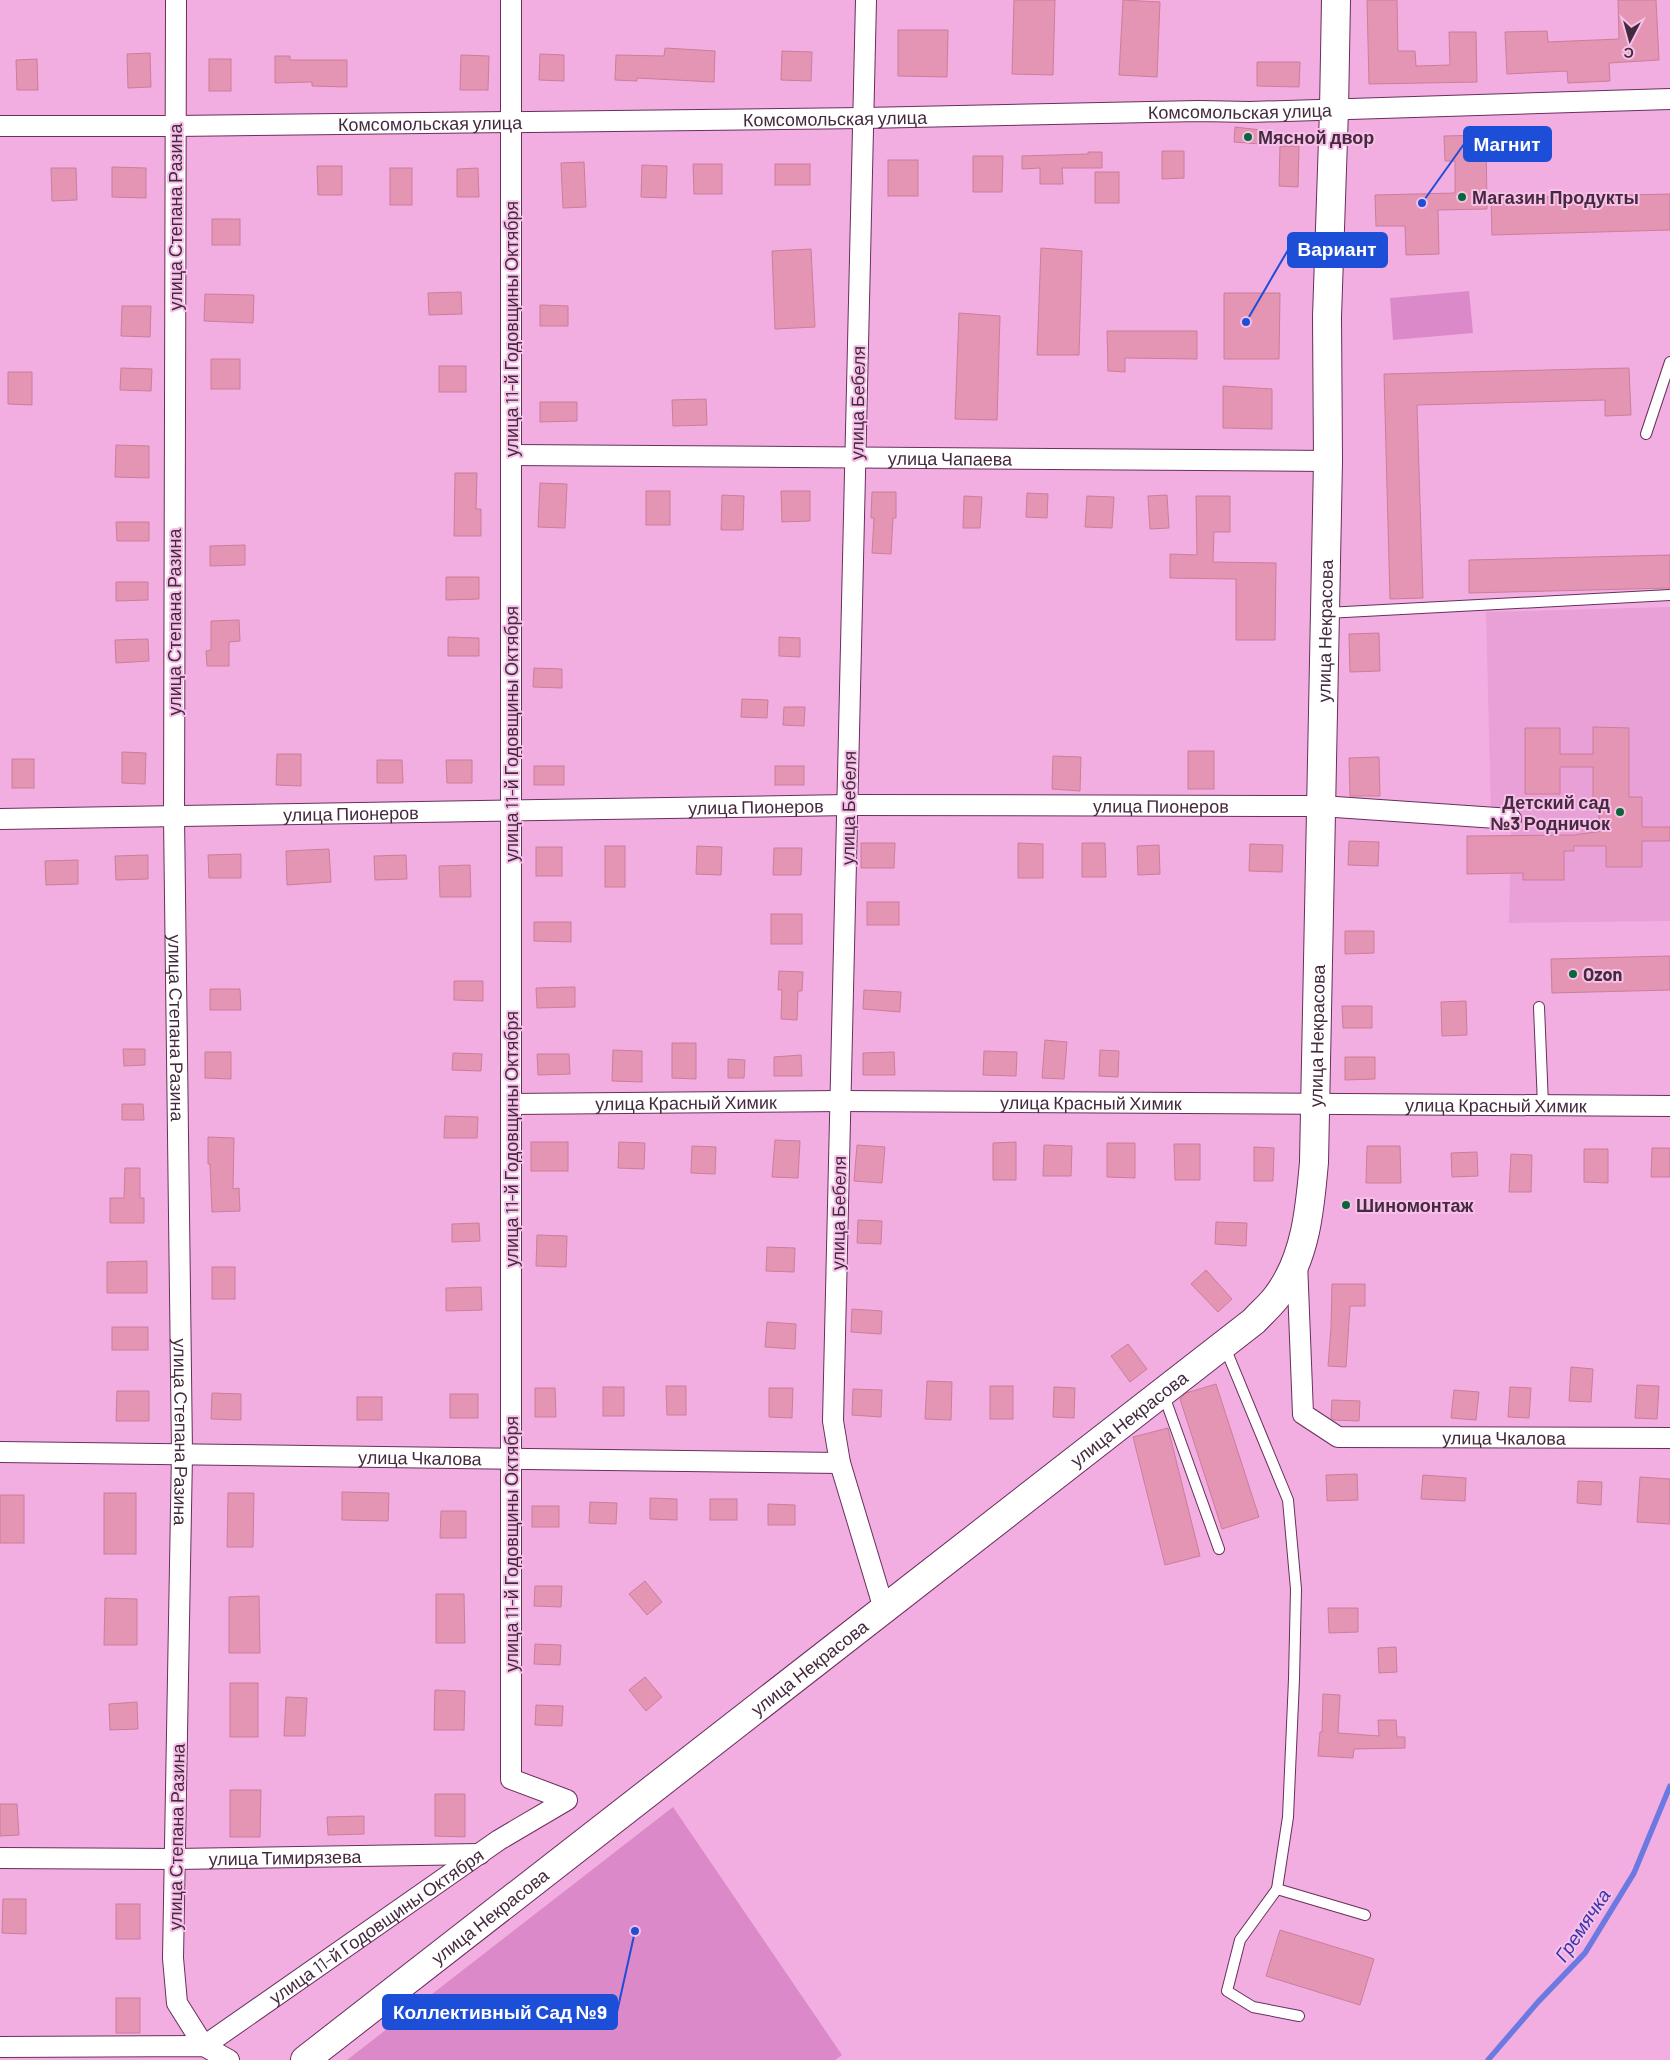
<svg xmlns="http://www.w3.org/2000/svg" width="1670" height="2060" font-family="Barlow,sans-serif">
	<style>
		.built { fill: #e8a0d7 }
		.green { fill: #dc89c9 }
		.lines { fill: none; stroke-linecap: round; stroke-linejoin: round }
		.stream { stroke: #6c79e0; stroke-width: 5.5 }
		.building { fill: #e495b3; stroke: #cb7d9b }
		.lane-casing { stroke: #692f5d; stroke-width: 12 }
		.street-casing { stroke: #692f5d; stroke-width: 22 }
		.secondary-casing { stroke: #692f5d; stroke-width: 30 }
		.lane { stroke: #fff; stroke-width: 10 }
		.street { stroke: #fff; stroke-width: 20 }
		.secondary { stroke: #fff; stroke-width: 28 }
		.poi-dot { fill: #07673b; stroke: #f7c0e9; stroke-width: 2 }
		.labels { text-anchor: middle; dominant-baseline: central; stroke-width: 4; stroke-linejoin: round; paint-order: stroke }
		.street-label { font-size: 18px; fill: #452a3f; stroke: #f7c0e9 }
		.poi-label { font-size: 18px; font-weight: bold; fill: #452a3f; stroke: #f7c0e9; text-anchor: start }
		.water-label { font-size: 19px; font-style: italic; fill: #3735ad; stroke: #f7c0e9 }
		.leader { fill: none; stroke: #1d4ed8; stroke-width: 2 }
		.callout-dot { fill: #1d4ed8; stroke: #f7c0e9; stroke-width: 2 }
		.callout { fill: #1d4ed8; stroke: #1d4ed8; stroke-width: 2 }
		.callout-label { font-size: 19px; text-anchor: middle; font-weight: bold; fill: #fff }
	</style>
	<rect width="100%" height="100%" fill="#f2aee1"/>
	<path class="built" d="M1670,607V921L1509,923L1511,819L1491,814L1486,612Z"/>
	<g class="green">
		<path d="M1469,291L1473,333L1393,340L1390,298Z"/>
		<path d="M673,1807L842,2055L835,2060H347Z"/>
	</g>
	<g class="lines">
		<path class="stream" d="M1488,2060L1538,2002L1585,1953L1634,1873L1670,1786"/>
	</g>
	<g class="building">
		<path d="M1014,0H1055L1053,75L1012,74Z"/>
		<path d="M1123,0L1160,2L1157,77L1119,75Z"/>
		<path d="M1367,0H1397L1398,51H1415L1416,66L1450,65L1449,32H1476L1477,82L1369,84Z"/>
		<path d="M1618,0H1656L1659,60L1609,63L1610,81L1568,83L1567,71L1507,74L1505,32L1547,31L1548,42L1619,39Z"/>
		<path d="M898,30H948L947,77L898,76Z"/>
		<path d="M665,48L715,51L714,82L637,78V81L615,80L616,55L664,56Z"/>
		<path d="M782,51L812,52L811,81L781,80Z"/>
		<path d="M150,53L151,87L128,88L127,54Z"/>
		<path d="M540,54L564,55V81L539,80Z"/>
		<path d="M461,55L489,56L488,90H460Z"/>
		<path d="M275,56H290V60H347V87L312,86V82L275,83Z"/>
		<path d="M37,59L38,90H17L16,60Z"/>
		<rect x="209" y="59" width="22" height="32"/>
		<path d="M1257,62H1300L1299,87L1257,86Z"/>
		<path d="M1235,127L1261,130L1260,144L1234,142Z"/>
		<path d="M1486,135L1487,209L1438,210L1439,254L1406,255L1405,226H1376L1375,195L1455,193V161H1445L1444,136Z"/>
		<path d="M1280,146H1299L1298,187L1279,186Z"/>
		<path d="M1162,151H1184V178L1162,179Z"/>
		<path d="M1088,152H1102V168H1062L1063,184H1040V168L1022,169V156L1088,154Z"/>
		<path d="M973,156H1003L1002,192H973Z"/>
		<rect x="888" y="160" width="30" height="36"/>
		<path d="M584,162L586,207L563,208L561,163Z"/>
		<path d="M693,164H722V194H694Z"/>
		<rect x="775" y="164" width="35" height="21"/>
		<path d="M642,165L667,166L666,198L641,197Z"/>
		<path d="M317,166H342V195H318Z"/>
		<path d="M112,167L146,168V198L112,197Z"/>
		<path d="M51,168H76L77,200L52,201Z"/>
		<rect x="390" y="168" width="22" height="37"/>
		<path d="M478,168L479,197H457V169Z"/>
		<rect x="1095" y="172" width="24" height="31"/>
		<path d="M1670,194V230L1492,235L1491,198Z"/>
		<rect x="212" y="219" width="28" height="26"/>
		<path d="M1041,248L1082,251L1079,355H1037Z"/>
		<path d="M811,249L815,327L775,329L772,251Z"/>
		<path d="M461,292L462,314L429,315L428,293Z"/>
		<path d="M1224,293H1280L1279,359H1224Z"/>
		<path d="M205,294L254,295L253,323L204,321Z"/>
		<path d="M540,305L568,306V326H540Z"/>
		<path d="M122,306H151L150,337L121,336Z"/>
		<path d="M959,313L1000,316L997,420L955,419Z"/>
		<path d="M1107,331H1197V359L1125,358V372L1108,371Z"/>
		<rect x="211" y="359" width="29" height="30"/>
		<rect x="439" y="366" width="27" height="26"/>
		<path d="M121,368L152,369L151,391L120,390Z"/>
		<path d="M1629,368L1631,415L1605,416V400L1417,405L1423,598L1390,599L1384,374Z"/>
		<path d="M8,372H32V405L8,404Z"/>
		<path d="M1223,386L1272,389V429L1223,428Z"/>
		<path d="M706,399L707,425L673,426L672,400Z"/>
		<path d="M540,402H577V421L540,422Z"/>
		<path d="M116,445L149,446V478L115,477Z"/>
		<path d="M455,473H477L476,509H481V536H454Z"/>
		<path d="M540,483L567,484L565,528L538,527Z"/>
		<rect x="646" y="491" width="24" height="34"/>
		<path d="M781,491H810V521L782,522Z"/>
		<path d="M872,492H896V518H893L891,554L872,553L874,518H871Z"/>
		<path d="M1027,493L1048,494L1047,518L1026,517Z"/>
		<path d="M722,495L744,496L743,530H721Z"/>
		<path d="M1167,495L1169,528L1150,529L1148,496Z"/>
		<path d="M964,496L982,497L980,528H963Z"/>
		<path d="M1087,496L1114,497L1112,528L1085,527Z"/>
		<path d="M1196,496H1230V532H1214L1213,562L1276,563L1275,640H1236V579L1170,578V554L1197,555Z"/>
		<path d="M116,522H149V541H117Z"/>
		<path d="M245,545V565L210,566V546Z"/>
		<path d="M1670,555V588L1469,593V560Z"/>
		<path d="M446,577H479V599L446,600Z"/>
		<path d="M116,582H148V600L116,601Z"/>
		<path d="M239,620L240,641L229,642V666H207L206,651L211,650V621Z"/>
		<path d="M1379,633L1380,671L1350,672L1349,634Z"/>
		<path d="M448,637L479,638V656H448Z"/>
		<path d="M779,637L800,638V657L779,656Z"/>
		<path d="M148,639L149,661L116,663L115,640Z"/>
		<path d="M534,668L562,669V688L533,687Z"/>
		<path d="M742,699L768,700L767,718L741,717Z"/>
		<path d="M784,707H805L804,726L783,725Z"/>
		<path d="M1593,727L1629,728V797H1642V827H1670V841H1642V867H1606V846H1574V851H1564V880H1523V873L1467,874V836L1574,835L1603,831L1593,797V767H1560V794H1525V728H1560V754H1593Z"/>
		<rect x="1188" y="751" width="26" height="38"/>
		<path d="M122,752L146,753L145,784L122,783Z"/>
		<path d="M277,754H301V786L276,785Z"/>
		<path d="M1053,756L1081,757L1080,791L1052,789Z"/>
		<path d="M1379,757L1380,796H1350L1349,758Z"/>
		<rect x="12" y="759" width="22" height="29"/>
		<path d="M377,760H402L403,783H377Z"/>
		<path d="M446,760H472V783H447Z"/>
		<rect x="534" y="766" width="30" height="19"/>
		<rect x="775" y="766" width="29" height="19"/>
		<path d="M1349,841L1379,842L1378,866L1348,865Z"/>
		<path d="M861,843H895L894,868H861Z"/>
		<path d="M1018,843L1043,844V878H1018Z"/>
		<path d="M1082,843H1105L1106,877H1082Z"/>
		<path d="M1250,844L1283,845L1282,872L1249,871Z"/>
		<path d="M1159,845L1160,874L1138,875L1137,846Z"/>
		<rect x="605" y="846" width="20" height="41"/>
		<path d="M697,846L722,847L721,875L696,874Z"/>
		<rect x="536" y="847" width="26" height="29"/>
		<path d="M774,848H802L801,875H773Z"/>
		<path d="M329,849L331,882L287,885L286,851Z"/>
		<path d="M241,854V878H209L208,855Z"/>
		<path d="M148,855V879L116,880L115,856Z"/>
		<path d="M406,855L407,879L375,880L374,856Z"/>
		<path d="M78,860V884L46,885L45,861Z"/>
		<path d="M470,865L471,897H440L439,866Z"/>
		<rect x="867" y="902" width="32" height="23"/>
		<rect x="771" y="914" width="31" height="30"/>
		<path d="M534,922H571V942L534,941Z"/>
		<path d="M1345,931H1374V953L1345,954Z"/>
		<path d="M1670,956V990L1552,993L1551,959Z"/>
		<path d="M779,971L803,972L802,991H798L797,1020L781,1019L782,990H778Z"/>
		<path d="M454,981H483V1001L454,1000Z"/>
		<path d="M575,987V1007L537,1008L536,988Z"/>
		<path d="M210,989H240L241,1010H210Z"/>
		<path d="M864,990L901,992L900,1012L863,1009Z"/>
		<path d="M1466,1001L1467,1035L1442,1036L1441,1002Z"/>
		<path d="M1342,1006H1372V1028H1343Z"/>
		<path d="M1045,1040L1067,1042L1064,1079L1042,1078Z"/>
		<path d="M672,1043H696V1079L672,1078Z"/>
		<path d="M123,1049H145V1065L124,1066Z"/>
		<path d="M613,1050L642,1051V1082L612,1081Z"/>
		<path d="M1100,1050L1119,1051L1118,1077L1099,1076Z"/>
		<path d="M984,1051L1017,1052L1016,1076L983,1075Z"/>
		<path d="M205,1052H231V1079L205,1078Z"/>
		<path d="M894,1052L895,1075H863V1053Z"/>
		<path d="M453,1053L482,1054L481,1071L452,1070Z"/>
		<path d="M537,1054H569L570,1074L538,1075Z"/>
		<path d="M801,1055L802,1076H774V1057Z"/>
		<path d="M1345,1057H1375V1079L1345,1080Z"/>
		<path d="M728,1059L745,1060L744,1078H728Z"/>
		<path d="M122,1104H143L144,1120H122Z"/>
		<path d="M445,1116L478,1117L477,1138H444Z"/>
		<path d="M208,1137L234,1138L233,1189L239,1188L240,1211L212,1212L210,1164H208Z"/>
		<path d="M775,1140L800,1141L798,1178L772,1177Z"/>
		<rect x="531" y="1142" width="37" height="29"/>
		<path d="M619,1142L645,1143L644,1169L618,1168Z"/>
		<path d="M1016,1142V1180H993V1143Z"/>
		<path d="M1107,1143H1135V1178L1107,1177Z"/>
		<path d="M1174,1144H1200V1180H1175Z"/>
		<path d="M857,1145L885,1147L882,1183L854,1181Z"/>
		<path d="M1044,1145L1072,1146L1071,1176H1043Z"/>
		<path d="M692,1146L716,1147L715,1174L691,1173Z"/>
		<path d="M1367,1146H1400L1401,1183H1366Z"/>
		<path d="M1254,1147L1274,1148L1273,1181H1254Z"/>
		<path d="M1652,1148H1670V1177H1651Z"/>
		<path d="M1584,1149H1608V1183L1584,1182Z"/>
		<path d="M1477,1152L1478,1176L1452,1177L1451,1153Z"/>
		<path d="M1511,1154L1532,1155L1531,1192H1509Z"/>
		<path d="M125,1168H140V1198H144V1223H110V1198H124Z"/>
		<path d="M858,1220L882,1221L881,1244L857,1243Z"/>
		<path d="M1216,1222L1247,1223L1246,1246L1215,1244Z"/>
		<path d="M479,1223L480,1241L452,1242V1224Z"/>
		<path d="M537,1235L567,1236L566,1267L536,1266Z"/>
		<path d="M767,1247L795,1248L794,1272L766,1271Z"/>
		<path d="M147,1261V1293H107V1262Z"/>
		<rect x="212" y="1267" width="23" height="32"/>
		<path d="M1206,1270L1232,1299L1218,1312L1191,1284Z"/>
		<path d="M1332,1284H1365V1306H1350L1346,1367L1328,1366L1331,1328Z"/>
		<path d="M481,1287L482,1310L446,1311V1288Z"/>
		<path d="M852,1309L882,1311L881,1334L851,1332Z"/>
		<path d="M767,1322L796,1324L795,1349L765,1347Z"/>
		<rect x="112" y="1327" width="36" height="23"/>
		<path d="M1128,1344L1147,1369L1130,1382L1111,1356Z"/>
		<path d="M1571,1367L1593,1369L1591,1402L1569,1401Z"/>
		<path d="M927,1381L952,1382L951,1420L925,1419Z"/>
		<path d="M1216,1384L1259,1517L1222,1529L1180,1399L1186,1393Z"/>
		<path d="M1637,1385L1659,1386L1657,1419L1635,1418Z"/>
		<path d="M666,1386H686V1415H667Z"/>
		<rect x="990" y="1386" width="23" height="33"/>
		<rect x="603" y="1387" width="21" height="29"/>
		<path d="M1054,1387L1075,1388L1074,1418L1053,1417Z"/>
		<path d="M1510,1387L1531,1388L1529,1418L1508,1417Z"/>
		<path d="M535,1388H555L556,1417H535Z"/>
		<path d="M769,1388H793L792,1418L769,1417Z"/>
		<path d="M853,1389L882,1390L881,1417L852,1415Z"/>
		<path d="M1454,1390L1479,1392L1476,1420L1451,1418Z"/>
		<path d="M117,1391H149V1421H116Z"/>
		<path d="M212,1393L241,1394V1420L211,1419Z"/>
		<rect x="450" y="1394" width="28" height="24"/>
		<rect x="357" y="1397" width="25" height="23"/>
		<path d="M1332,1400L1360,1401L1359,1421L1334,1420L1331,1418Z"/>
		<path d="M1168,1428L1200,1556L1165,1565L1133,1437Z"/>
		<path d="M1357,1474L1358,1500L1327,1501L1326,1475Z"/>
		<path d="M1423,1475L1466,1478L1465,1501L1421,1499Z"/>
		<path d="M1640,1477L1670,1479V1524L1637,1522Z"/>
		<path d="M1578,1481L1602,1482L1601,1505L1577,1503Z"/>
		<path d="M342,1492L389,1493L388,1521L342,1520Z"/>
		<rect x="104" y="1493" width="32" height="61"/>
		<path d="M228,1493H254L253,1547H227Z"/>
		<rect x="0" y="1495" width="24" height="48"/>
		<path d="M650,1498L677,1499V1520L650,1519Z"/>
		<rect x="710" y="1499" width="27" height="21"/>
		<path d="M590,1502L617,1503L616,1524L589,1523Z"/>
		<path d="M768,1504L795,1505V1525H768Z"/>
		<rect x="532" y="1506" width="27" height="21"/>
		<path d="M441,1511H466V1538H440Z"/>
		<path d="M645,1581L662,1602L647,1615L629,1594Z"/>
		<path d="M535,1586H562L561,1607L534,1606Z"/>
		<path d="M436,1594H464L465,1643H436Z"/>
		<path d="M259,1596L260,1653H229V1597Z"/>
		<path d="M105,1598L137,1599V1645H104Z"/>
		<path d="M1328,1608H1358V1632L1329,1633Z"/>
		<path d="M535,1644L561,1645L560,1665L534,1664Z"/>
		<path d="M1396,1647L1397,1672L1379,1673L1378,1648Z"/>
		<path d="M645,1677L662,1697L646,1711L629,1690Z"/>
		<rect x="230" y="1683" width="28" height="54"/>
		<path d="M435,1690L465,1691L464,1730H434Z"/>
		<path d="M1323,1694L1340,1695L1338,1733L1379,1736L1378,1720H1396L1397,1737H1405V1748L1354,1749L1353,1758L1318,1756L1320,1732H1322Z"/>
		<path d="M286,1697L307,1698L305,1736H284Z"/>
		<path d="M137,1702L138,1729L110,1730L109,1704Z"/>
		<path d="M536,1705L563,1706L562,1726L535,1725Z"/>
		<path d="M230,1790H261L260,1837H230Z"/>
		<path d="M435,1794H465V1837L435,1836Z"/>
		<path d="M0,1804H17L19,1835L0,1836Z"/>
		<path d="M364,1816V1834L328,1835L327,1817Z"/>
		<path d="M3,1899H26V1934L2,1933Z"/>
		<rect x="116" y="1904" width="24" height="35"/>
		<path d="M1280,1930L1374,1959L1360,2005L1266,1976Z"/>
		<rect x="116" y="1998" width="24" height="35"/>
	</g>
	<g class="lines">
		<defs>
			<g id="lane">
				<path d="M1646,434L1670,362"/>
				<path d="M1326,613L1670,595"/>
				<path d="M1539,1007L1543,1105"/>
				<path d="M1224,1345L1288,1500L1296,1589L1294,1679L1288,1817L1277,1889L1365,1915"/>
				<path d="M1163,1393L1219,1549"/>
				<path d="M1277,1889L1240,1940L1227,1991L1253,2007L1299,2016"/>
			</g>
			<g id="street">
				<path id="s1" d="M176,0L174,817L182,1453L173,1958L177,2003L204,2046L499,1840L567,1800L511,1779V0"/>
				<path d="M866,0L833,1421L840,1463L884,1609"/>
				<path id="s2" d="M0,126H175L864,118L1199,111L1250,112L1670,99"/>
				<path id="s3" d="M511,455L1328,461"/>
				<path id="s4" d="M0,819L848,805L1321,806L1511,819"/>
				<path id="s5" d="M511,1104L840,1101L1670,1106"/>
				<path id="s6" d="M1297,1262L1303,1414L1338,1437L1670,1438"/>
				<path id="s7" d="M0,1452L840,1463"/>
				<path id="s8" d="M0,1858L175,1859L480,1854"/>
				<path d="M0,2047L204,2046L229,2060"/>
			</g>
			<g id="secondary">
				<path id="s9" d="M305,2060L1254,1321C1262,1312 1271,1305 1278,1295C1306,1257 1310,1208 1314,1162L1328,461L1327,317L1334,110L1336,0"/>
			</g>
		</defs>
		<use href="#lane" class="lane-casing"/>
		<use href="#street" class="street-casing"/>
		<use href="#secondary" class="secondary-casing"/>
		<use href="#lane" class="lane"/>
		<use href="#street" class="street"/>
		<use href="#secondary" class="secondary"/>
	</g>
	<g class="poi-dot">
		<circle cx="1248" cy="137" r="5"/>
		<circle cx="1462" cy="197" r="5"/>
		<circle cx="1620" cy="812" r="5"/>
		<circle cx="1573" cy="974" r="5"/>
		<circle cx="1346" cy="1205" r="5"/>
	</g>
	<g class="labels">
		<g class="street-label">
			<text stroke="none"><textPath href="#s2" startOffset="1240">Комсомольская улица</textPath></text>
			<text stroke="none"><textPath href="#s2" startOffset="835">Комсомольская улица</textPath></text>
			<text stroke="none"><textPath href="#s2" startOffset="430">Комсомольская улица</textPath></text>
			<text transform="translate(175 217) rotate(-90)">улица Степана Разина</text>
			<text transform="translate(511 329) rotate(-90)">улица 11-й Годовщины Октября</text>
			<text transform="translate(857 403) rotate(-89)">улица Бебеля</text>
			<text stroke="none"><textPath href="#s3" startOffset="439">улица Чапаева</textPath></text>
			<text transform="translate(174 622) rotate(-90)">улица Степана Разина</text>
			<text stroke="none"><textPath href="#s9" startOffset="1909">улица Некрасова</textPath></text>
			<text transform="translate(511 734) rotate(-90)">улица 11-й Годовщины Октября</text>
			<text stroke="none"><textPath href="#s4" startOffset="756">улица Пионеров</textPath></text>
			<text stroke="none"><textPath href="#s4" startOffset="1161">улица Пионеров</textPath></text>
			<text transform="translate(848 808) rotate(-89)">улица Бебеля</text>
			<text stroke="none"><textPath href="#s4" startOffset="351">улица Пионеров</textPath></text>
			<text stroke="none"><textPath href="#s1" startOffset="1028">улица Степана Разина</textPath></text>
			<text stroke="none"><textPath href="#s9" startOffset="1504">улица Некрасова</textPath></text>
			<text stroke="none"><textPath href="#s5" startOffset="580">улица Красный Химик</textPath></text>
			<text stroke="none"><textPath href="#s5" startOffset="175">улица Красный Химик</textPath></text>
			<text stroke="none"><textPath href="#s5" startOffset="985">улица Красный Химик</textPath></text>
			<text transform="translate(511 1139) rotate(-90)">улица 11-й Годовщины Октября</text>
			<text transform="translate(838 1213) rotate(-89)">улица Бебеля</text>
			<text stroke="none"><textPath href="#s9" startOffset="1044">улица Некрасова</textPath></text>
			<text stroke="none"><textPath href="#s1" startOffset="1432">улица Степана Разина</textPath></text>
			<text stroke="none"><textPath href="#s6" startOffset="360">улица Чкалова</textPath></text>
			<text stroke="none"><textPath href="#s7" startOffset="420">улица Чкалова</textPath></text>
			<text transform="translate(511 1544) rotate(-90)">улица 11-й Годовщины Октября</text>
			<text stroke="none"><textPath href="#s9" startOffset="639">улица Некрасова</textPath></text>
			<text transform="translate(176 1837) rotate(-89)">улица Степана Разина</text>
			<text stroke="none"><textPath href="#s8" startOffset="285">улица Тимирязева</textPath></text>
			<text stroke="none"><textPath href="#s9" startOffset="234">улица Некрасова</textPath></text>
			<text stroke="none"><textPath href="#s1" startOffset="2264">улица 11-й Годовщины Октября</textPath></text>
		</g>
		<g class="poi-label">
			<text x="1258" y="137">Мясной двор</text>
			<text x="1472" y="197">Магазин Продукты</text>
			<text x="1610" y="802" text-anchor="end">Детский сад<tspan x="1610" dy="21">№3 Родничок</tspan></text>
			<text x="1583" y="974">Ozon</text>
			<text x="1356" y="1205">Шиномонтаж</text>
		</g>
		<g class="water-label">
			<text transform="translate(1582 1925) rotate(-56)">Гремячка</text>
		</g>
	</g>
	<path class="leader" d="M1422 203L1464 144M1246 322L1288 250M635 1931L617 2012"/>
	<g class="callout-dot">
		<circle cx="1422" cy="203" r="5"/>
		<circle cx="1246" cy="322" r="5"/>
		<circle cx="635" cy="1931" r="5"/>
	</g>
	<g class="callout">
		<rect x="1464" y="127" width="87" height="34" rx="5"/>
		<rect x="1288" y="233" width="99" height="34" rx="5"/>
		<rect x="383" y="1995" width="234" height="34" rx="5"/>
	</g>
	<g class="callout-label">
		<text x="1507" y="151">Магнит</text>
		<text x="1337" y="256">Вариант</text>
		<text x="500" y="2019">Коллективный Сад №9</text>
	</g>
	<g transform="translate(1630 40) rotate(186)" stroke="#f7c0e9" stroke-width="4" paint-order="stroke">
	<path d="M0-4L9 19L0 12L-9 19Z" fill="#452a3f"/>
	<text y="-8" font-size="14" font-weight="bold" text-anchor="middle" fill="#452a3f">С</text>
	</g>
</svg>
